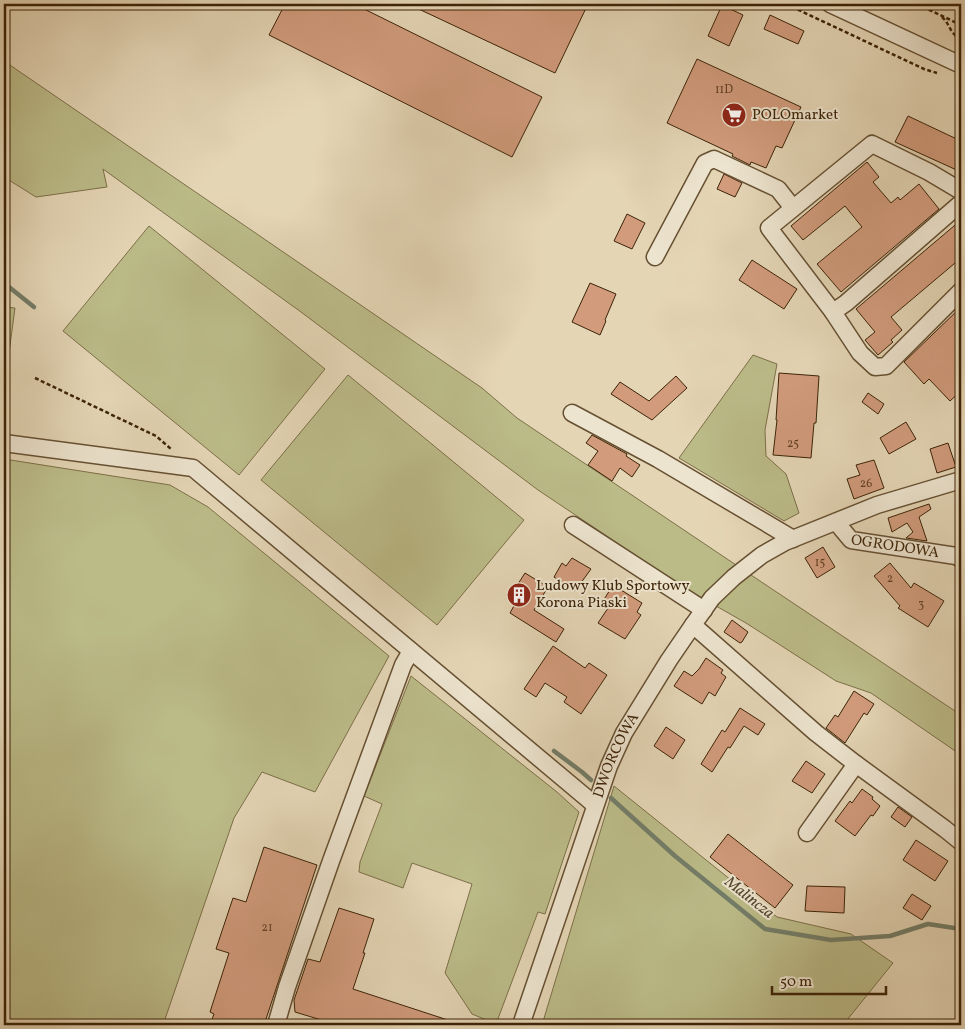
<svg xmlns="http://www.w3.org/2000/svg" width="965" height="1029" font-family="Vollkorn,serif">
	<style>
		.green { fill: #bb8; stroke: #7c6f48 }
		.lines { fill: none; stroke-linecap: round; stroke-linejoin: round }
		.stream { stroke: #737d68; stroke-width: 4.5 }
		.building { fill: #d19b7c; stroke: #3c2307 }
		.minor-casing { stroke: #665032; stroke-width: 19 }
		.path { stroke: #3c2307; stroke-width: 2.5; stroke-dasharray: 4 2.5; stroke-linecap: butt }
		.minor { stroke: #ede4cf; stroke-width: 16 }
		.labels { text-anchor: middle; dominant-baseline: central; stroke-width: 4; stroke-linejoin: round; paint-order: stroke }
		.number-label { font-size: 12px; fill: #614124 }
		.poi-label { font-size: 15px; fill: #3c2307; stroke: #ede4cf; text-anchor: start }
		.street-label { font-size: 15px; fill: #3c2307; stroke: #ede4cf }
		.water-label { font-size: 16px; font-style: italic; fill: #53482f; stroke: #ede4cf }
	</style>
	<rect width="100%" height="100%" fill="#e4d5b5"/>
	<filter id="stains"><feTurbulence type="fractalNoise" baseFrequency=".004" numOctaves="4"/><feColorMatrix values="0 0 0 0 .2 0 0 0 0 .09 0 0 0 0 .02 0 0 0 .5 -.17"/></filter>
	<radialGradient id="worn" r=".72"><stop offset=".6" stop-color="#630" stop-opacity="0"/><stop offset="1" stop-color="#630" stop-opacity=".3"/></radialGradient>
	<g class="green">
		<path d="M4,61L482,388L517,418L751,575L961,715V755L871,693L836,681L746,623L686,589L538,490L301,312L103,169L107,187L36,197L4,177Z"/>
		<path d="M149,226L325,369L239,475L63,331Z"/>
		<path d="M4,307L15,308L4,390Z"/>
		<path d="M753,355L777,364L765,430L766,456L786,474L799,513L784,521L679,458Z"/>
		<path d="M348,375L524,520L437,625L261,480Z"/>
		<path d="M4,459L170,485L208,507L389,656L315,792L262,772L234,818L163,1025H4Z"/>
		<path d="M411,676L557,792L579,812L545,914L538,912L496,1024L472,1014L445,973L472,884L412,863L403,888L359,872L360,862L382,804L364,796Z"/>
		<path d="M614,786L777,917L851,934L893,963L843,1025H542Z"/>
	</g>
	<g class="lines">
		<g class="stream">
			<path d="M4,283L34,307"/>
			<path d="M554,751L582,772L591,780"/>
			<path d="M611,798L675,856L765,929L831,940L890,936L928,924L961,929"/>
		</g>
	</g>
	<g class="building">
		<path d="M285,4H354L542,97L512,157L269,35Z"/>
		<path d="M408,4H588L555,73Z"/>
		<path d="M722,5L743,15L729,46L708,36Z"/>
		<path d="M770,15L804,31L798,44L764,29Z"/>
		<path d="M697,59L801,107L782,148L776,146L766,168L751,162L750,165L732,156L733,154L667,123Z"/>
		<path d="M908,116L961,141V172L895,142Z"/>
		<path d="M867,162L879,177L873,182L891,203L898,197L900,200L919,184L939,209L841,292L817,264L862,227L845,206L803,240L791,226Z"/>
		<path d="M724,174L742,183L735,197L717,189Z"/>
		<path d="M627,214L645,223L632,249L614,241Z"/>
		<path d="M961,220V258L891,317L902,330L891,340L893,342L878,355L865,340L875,332L856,309Z"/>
		<path d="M752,260L797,289L784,309L739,280Z"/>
		<path d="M590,283L616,294L605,320L606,321L600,335L572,322Z"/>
		<path d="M961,307V391L950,401L929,379L924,384L904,362Z"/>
		<path d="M779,373L819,376L816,423H814L811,458L773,455L777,420H776Z"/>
		<path d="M676,376L687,388L652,420L611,394L620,382L649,401Z"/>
		<path d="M868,393L884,404L878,414L862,402Z"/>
		<path d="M906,422L916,439L889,454L880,438Z"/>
		<path d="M592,435L627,454L626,456L640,465L632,477L620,468L612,481L588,465L598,451L586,443Z"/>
		<path d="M948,443L956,467L937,473L930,449Z"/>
		<path d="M874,460L884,488L854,499L847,479L860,475L856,465Z"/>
		<path d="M929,504L931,509L919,517L927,541L906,538L913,532L907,523L892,532L888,518Z"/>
		<path d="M823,547L835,567L817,578L805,558Z"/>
		<path d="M572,558L591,569L575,591L554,577L562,563L566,566Z"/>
		<path d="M890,563L911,588L914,583L944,601L928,627L898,608L900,606L874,576Z"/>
		<path d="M525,573L548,587L534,610L564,629L556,642L510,613L516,602L509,598Z"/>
		<path d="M613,585L642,603L637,612L641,615L625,639L598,623L610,605L603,601Z"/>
		<path d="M732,620L748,632L742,642L740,643L724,632Z"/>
		<path d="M553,646L585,668L589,663L607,675L581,714L564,702L567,697L545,683L536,697L524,689Z"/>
		<path d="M706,658L723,670L721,673L726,677L715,696L709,692L702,704L674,686L684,671L692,676L699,669Z"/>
		<path d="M854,691L874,704L867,715L864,713L845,743L826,728L835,715L838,717Z"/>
		<path d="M740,708L765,724L758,735L744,726L730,748L728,747L712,772L701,764L722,730L725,732Z"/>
		<path d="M666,727L685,740L673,759L654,746Z"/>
		<path d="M806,761L825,774L812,793L792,781Z"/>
		<path d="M862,789L873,797L872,799L880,806L873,816L871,815L855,836L835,821L850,801L852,803Z"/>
		<path d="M898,807L912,817L905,827L891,817Z"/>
		<path d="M728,834L793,885L775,908L710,857Z"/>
		<path d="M916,840L948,861L935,881L903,860Z"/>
		<path d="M264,847L317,865L264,1025H210L214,1014L210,1012L229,953L216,949L233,898L246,902Z"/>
		<path d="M807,886L845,887L844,913L805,911Z"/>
		<path d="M912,894L931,906L922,920L903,908Z"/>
		<path d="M339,908L374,919L363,953H365L353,989L457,1023V1025H338L295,1012L294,1000L308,959L320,962Z"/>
	</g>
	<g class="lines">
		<defs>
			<g id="minor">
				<path d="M830,4L961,65"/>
				<path d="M961,191L929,172L872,144L769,228L833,312L860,353L875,367L886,366L961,291"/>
				<path d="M655,257L705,163L714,159L778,189L793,208"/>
				<path d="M833,312L846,303L961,203"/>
				<path d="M572,413L658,459L793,539"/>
				<path d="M4,443L193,468L595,805"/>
				<path id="s1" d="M836,522L851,540L956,556L961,559"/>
				<path d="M573,525L704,610"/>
				<path d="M693,625L816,733L856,764L807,833"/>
				<path d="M856,764L945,829L961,842"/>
				<path d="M276,1025L287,987L331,861L403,665L411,651"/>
				<path id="s2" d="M521,1025L609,766L624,733L669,660L693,625L712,598L734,577L762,555L785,542L877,505L961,480"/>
			</g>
		</defs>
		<use href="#minor" class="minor-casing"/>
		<g class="path">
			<path d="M786,4L924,69L937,73"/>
			<path d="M917,4L961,25"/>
			<path d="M942,17L946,21L952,32L961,41"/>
			<path d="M956,81L961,83"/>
			<path d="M35,378L156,436L171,449"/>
		</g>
		<use href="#minor" class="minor"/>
	</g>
	<defs>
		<symbol id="supermarket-disc" viewBox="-11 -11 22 22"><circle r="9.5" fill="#8f2418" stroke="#ede4cf"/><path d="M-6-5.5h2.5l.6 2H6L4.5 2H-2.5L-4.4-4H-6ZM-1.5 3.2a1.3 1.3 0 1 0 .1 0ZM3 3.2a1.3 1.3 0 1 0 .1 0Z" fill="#fff"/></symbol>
		<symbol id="building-disc" viewBox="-11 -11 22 22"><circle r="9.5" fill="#8f2418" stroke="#ede4cf"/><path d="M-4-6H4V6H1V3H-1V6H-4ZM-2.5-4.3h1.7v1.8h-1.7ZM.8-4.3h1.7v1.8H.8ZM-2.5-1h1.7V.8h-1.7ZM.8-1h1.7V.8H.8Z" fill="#fff"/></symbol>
	</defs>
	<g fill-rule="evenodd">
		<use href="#supermarket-disc" x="720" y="101" width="28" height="28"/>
		<use href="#building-disc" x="505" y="581" width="28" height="28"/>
	</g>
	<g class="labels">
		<g class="number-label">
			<text x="724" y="90">11D</text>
			<text x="793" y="444">25</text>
			<text x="866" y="484">26</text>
			<text x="820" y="563">15</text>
			<text x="890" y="579">2</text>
			<text x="921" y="605">3</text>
			<text x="267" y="928">21</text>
		</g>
		<g class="poi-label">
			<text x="752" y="115">POLOmarket</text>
			<text x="536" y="586">Ludowy Klub Sportowy<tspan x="536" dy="17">Korona Piaski</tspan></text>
		</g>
		<g class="street-label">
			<text stroke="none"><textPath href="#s1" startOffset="68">OGRODOWA</textPath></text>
			<text stroke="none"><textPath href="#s2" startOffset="286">DWORCOWA</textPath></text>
		</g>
		<g class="water-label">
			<text transform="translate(749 898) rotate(38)">Malincza</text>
		</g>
	</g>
	<rect width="965" height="1029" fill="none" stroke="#e4d5b5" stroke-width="20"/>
	<rect x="5" y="5" width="955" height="1019" fill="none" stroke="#3c2307" stroke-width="2.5"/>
	<rect x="10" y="10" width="945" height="1009" fill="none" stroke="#3c2307"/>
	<path d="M772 986v8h114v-8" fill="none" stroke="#3c2307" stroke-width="2.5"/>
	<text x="780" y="986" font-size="15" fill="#3c2307" stroke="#ede4cf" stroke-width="4" paint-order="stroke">50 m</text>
	<rect width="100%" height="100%" filter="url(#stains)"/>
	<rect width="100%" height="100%" fill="url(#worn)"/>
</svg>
